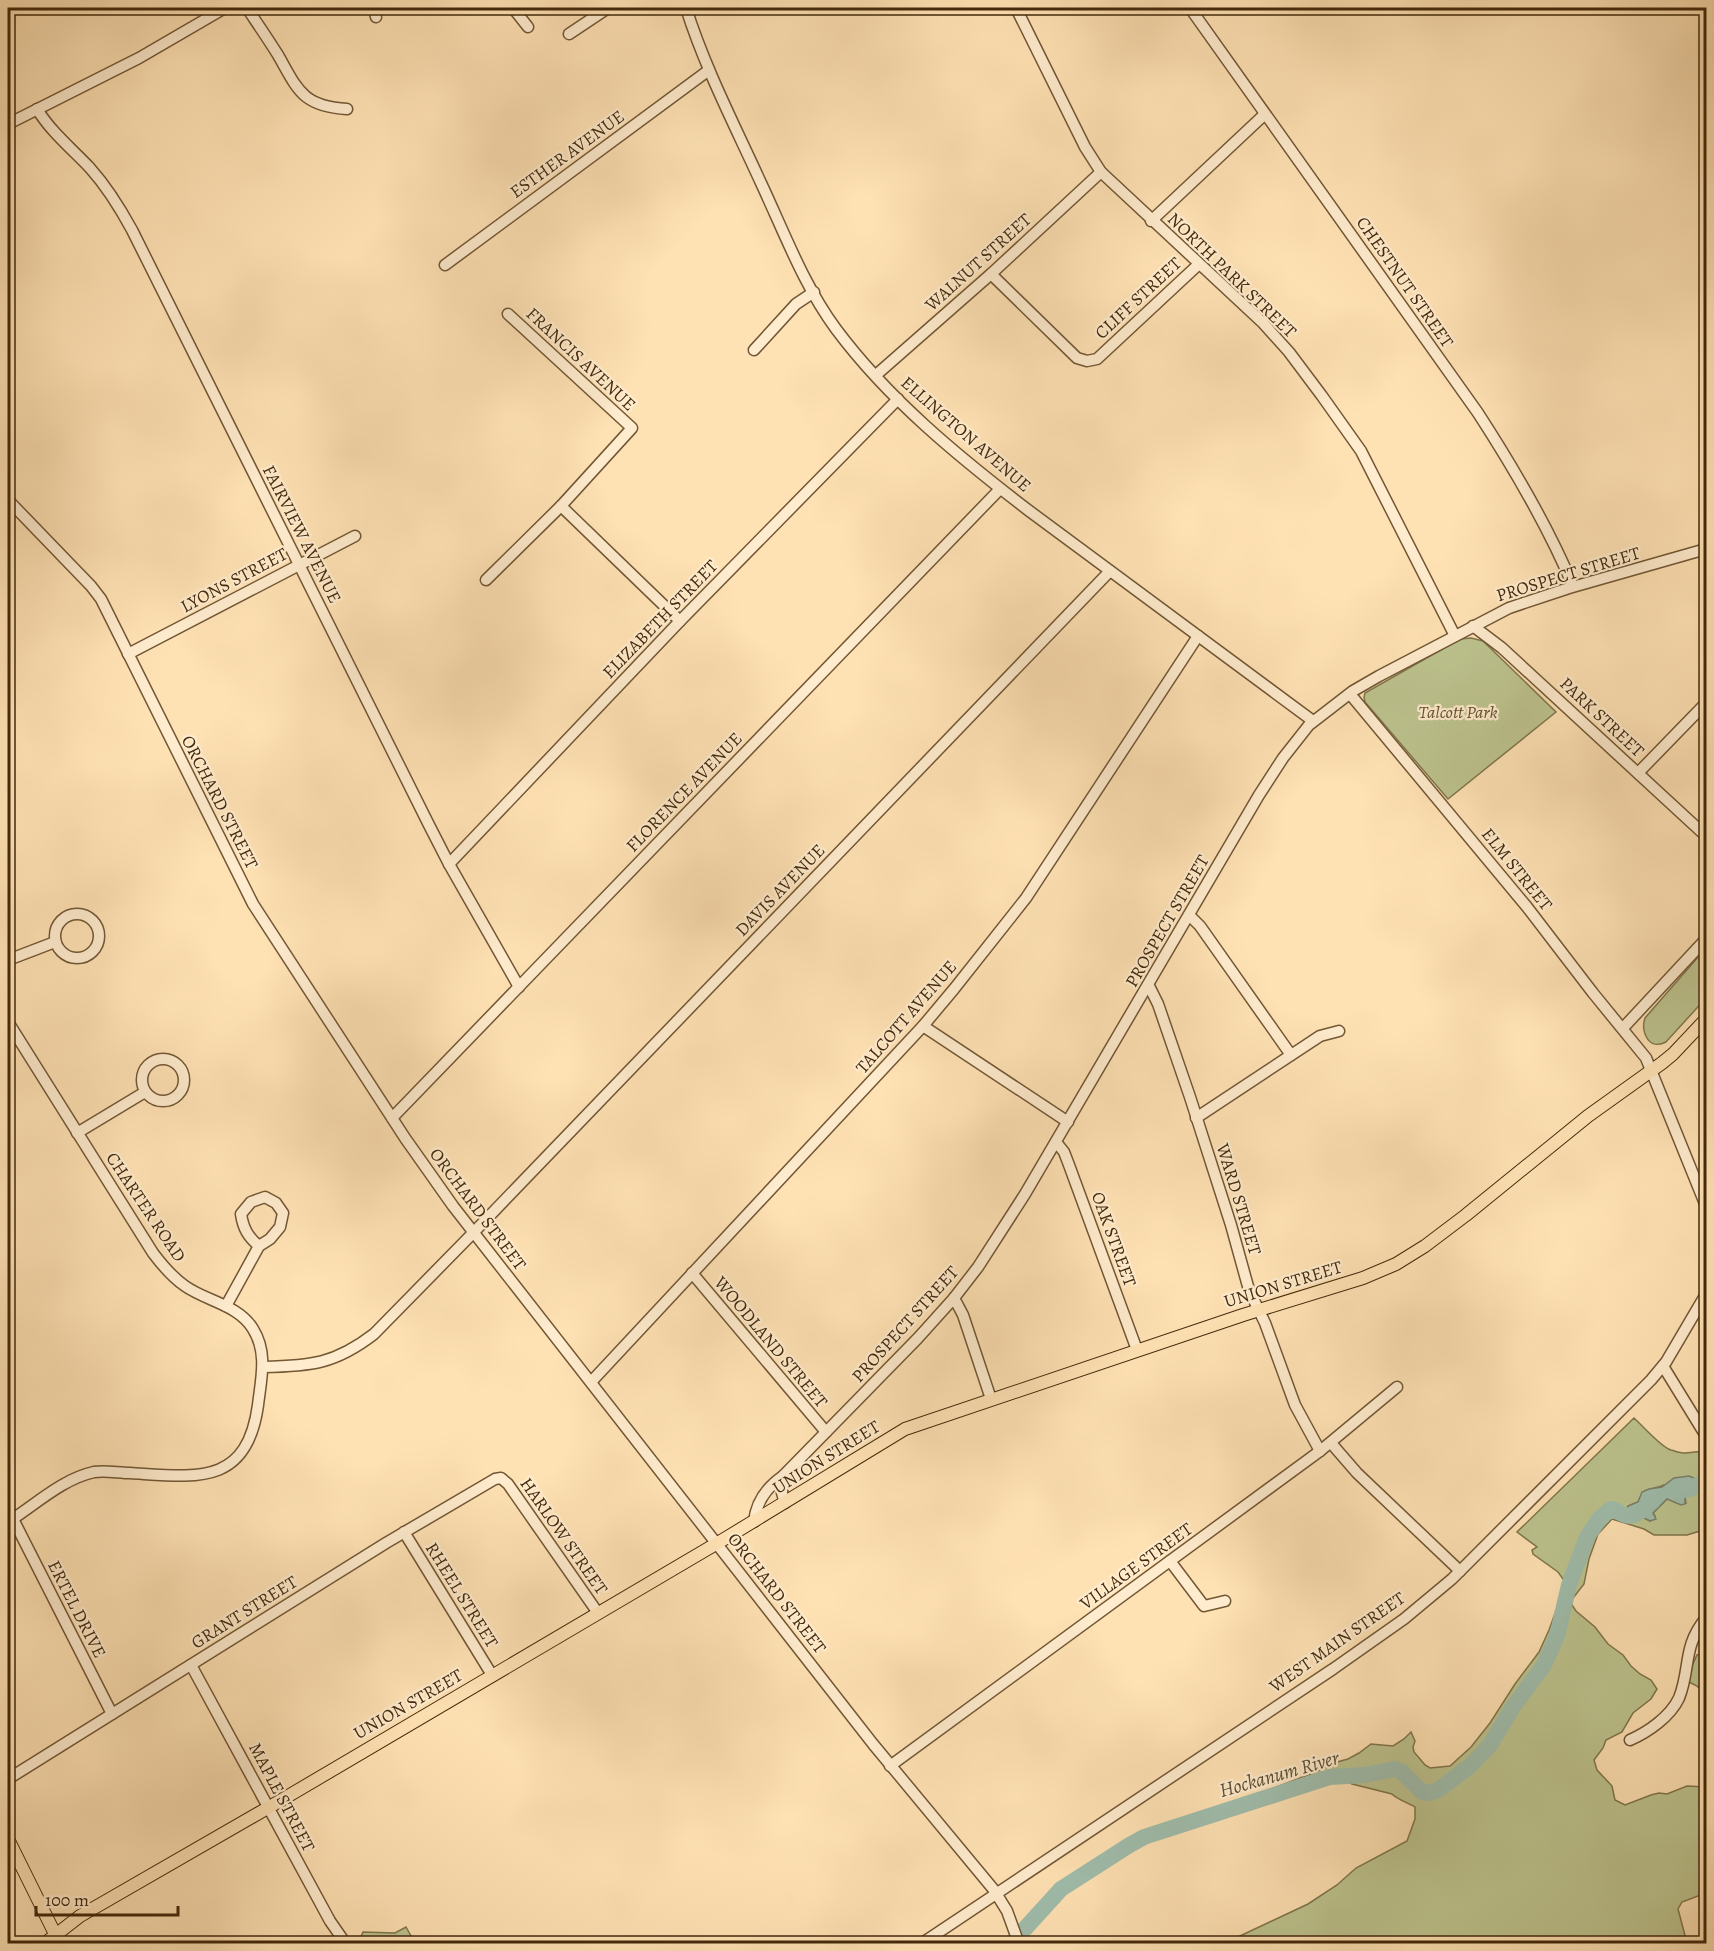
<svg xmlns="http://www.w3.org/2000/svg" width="1714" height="1951" font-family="Alegreya,serif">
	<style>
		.green { fill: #bdc48f; stroke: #80764d; stroke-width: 1.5; fill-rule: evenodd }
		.water { fill: #a0bead; stroke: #7b826c; stroke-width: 1.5 }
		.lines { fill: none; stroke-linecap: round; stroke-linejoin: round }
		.river { stroke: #a0bead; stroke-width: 16 }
		.minor-casing { stroke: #725735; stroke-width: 13 }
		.major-casing { stroke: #43290b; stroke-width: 14 }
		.minor { stroke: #ffecce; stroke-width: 10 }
		.major { stroke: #ffe2b4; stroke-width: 12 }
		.labels { text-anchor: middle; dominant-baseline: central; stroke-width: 4.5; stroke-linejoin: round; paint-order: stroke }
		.street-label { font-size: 18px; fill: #43290b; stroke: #ffecce }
		.park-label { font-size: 18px; font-style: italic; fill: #62502c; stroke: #ffecce }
		.water-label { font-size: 20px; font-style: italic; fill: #5a4e34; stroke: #ffecce }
	</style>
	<rect width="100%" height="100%" fill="#ffe2b4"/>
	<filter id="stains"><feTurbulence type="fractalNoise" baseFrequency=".00333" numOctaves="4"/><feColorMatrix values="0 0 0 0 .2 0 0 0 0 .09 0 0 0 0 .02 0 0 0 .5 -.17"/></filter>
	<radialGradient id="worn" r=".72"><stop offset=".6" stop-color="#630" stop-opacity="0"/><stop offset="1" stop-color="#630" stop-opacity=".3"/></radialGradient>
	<g class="green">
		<path d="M1471,638L1483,641L1556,712L1448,799L1365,702L1364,697L1365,693L1460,639Z"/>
		<path d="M1706,948V998L1666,1042C1649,1051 1640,1032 1645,1018Z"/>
		<path d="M1634,1418C1643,1426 1661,1447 1671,1450C1675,1451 1680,1453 1685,1453C1695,1453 1699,1448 1706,1457V1513L1699,1521L1704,1525V1528L1700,1531L1687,1535H1654L1644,1529L1612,1519L1598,1534L1589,1559L1584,1584L1570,1602L1576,1611L1595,1627L1608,1644L1623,1655L1631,1666L1640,1674L1651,1680L1657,1689L1651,1699L1633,1713L1622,1732L1606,1740L1603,1748L1594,1760L1597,1770L1612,1786L1615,1800L1625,1805L1651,1795L1659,1793L1667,1794L1687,1786L1706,1787V1893L1682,1902L1678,1909L1687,1943L1223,1944L1308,1904L1337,1885L1356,1868L1407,1841L1415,1819V1807C1407,1802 1398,1800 1392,1794L1352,1784L1347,1781L1340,1772C1320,1769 1292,1789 1271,1793L1269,1790L1313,1773L1337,1762L1348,1759L1359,1753L1371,1744L1393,1746L1404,1739L1411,1732L1415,1741L1413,1747L1414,1752L1425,1765L1430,1768L1450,1766L1471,1747L1490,1723L1515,1684L1539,1652L1549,1630L1566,1583L1558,1572L1533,1554L1532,1550L1537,1547L1517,1532ZM1664,1485H1698L1685,1497L1686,1503L1667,1499L1653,1513L1655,1516L1650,1521L1627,1509L1628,1506L1638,1502C1647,1484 1649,1492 1664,1485Z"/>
		<path d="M1701,1654L1706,1657V1695L1697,1686L1689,1682L1691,1668L1697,1655Z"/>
		<path d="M406,1927L415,1943H363L360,1939L363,1932L395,1933Z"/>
	</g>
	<path class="water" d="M1689,1476L1694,1478L1699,1485L1685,1497V1504L1681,1505L1667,1499L1653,1513L1656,1519L1650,1521L1627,1509L1628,1506L1638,1502L1642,1492L1649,1489L1662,1487L1674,1478Z"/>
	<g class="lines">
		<g class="river">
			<path d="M1676,1491L1690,1489L1706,1481"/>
			<path d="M1011,1944L1061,1889L1128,1846L1144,1837L1330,1777L1364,1775L1395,1769L1402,1772L1422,1792L1430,1793L1438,1790L1470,1766L1490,1745L1513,1707L1544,1665L1557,1636L1569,1585L1587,1537L1600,1518L1611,1509C1617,1510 1619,1513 1625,1515C1635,1519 1645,1507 1653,1501"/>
		</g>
		<defs>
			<g id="minor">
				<path d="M247,8C257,23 268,39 278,55C298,90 302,106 347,109"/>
				<path d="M374,8L376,17"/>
				<path d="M513,8L528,27"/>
				<path d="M686,8C705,68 735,126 761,183C784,232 804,286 836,329C889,400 959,457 1028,510L1313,721"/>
				<path d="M1016,8L1085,147L1101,172L1262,322L1289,352L1322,396L1361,451L1455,636"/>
				<path d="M1190,8L1478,413C1513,467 1548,526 1573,586"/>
				<path d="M569,34L608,8"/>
				<path d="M37,109C51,132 72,149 90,168C107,187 120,208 132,230L429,825L449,864L519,987"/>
				<path d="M8,124L139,58L225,8"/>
				<path d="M1151,221L1265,114"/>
				<path d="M445,265L709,70"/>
				<path d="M991,274L1077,358L1087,361L1097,359L1199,264"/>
				<path d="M754,350L796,304L814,292"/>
				<path d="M876,375L991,274L1101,172"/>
				<path d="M8,500L91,586L101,599L253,904L405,1138L453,1206L873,1744L994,1890L1007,1911L1019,1944"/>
				<path d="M561,506L680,621"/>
				<path d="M486,580L561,506L632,428L508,314"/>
				<path d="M1473,626L1502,648L1706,836"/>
				<path d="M128,654L355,536"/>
				<path d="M1350,694L1527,907L1593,993L1646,1058L1706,1206"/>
				<path d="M1638,773L1706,703"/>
				<path d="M449,864L680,621L898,399"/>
				<circle cx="77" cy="936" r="22"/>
				<path d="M1189,915L1200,926L1291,1055"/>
				<path d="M8,960L55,942"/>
				<path d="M1149,986L1158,1004L1190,1097L1231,1225L1249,1290L1265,1323L1295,1405L1320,1451"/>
				<path d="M8,1022L153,1253C162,1265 172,1277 185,1286C206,1301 239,1305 253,1329C268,1353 261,1379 258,1405C247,1487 195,1477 130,1473C119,1473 105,1470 94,1472C62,1479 35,1505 8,1522"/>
				<path d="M923,1026L1068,1122"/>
				<path d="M1623,1028L1706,939"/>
				<circle cx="163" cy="1080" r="21"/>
				<path d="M392,1118L1000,489"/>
				<path d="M1196,1118L1320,1036L1339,1031"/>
				<path d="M77,1133L145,1092"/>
				<path d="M1056,1142L1064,1152L1069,1165L1137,1350"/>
				<path d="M692,1273L826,1432"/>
				<path d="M954,1298L963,1315L991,1399"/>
				<path d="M226,1306L259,1246L270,1239L280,1227L283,1213L276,1203L265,1197L251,1202L241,1214C243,1228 248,1237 259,1246"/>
				<path d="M1663,1366L1706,1436"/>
				<path d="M263,1367C311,1366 335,1364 374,1334L474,1232L1110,571"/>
				<path d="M591,1382L923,1026L954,989L1026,898L1198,636"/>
				<path d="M1331,1443L1357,1473L1460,1571"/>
				<path d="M783,1476L782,1493L785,1503"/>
				<path d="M13,1519L112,1714"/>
				<path d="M754,1522C756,1502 767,1487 783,1476L918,1338L954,1298L978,1267L1025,1194L1259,795L1283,758L1309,725L1353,691L1379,676L1509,608L1569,588L1706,549"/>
				<path d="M404,1532L492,1675"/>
				<path d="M1170,1561L1204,1606L1225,1601"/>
				<path d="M191,1665L330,1921L346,1944"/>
				<path d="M1630,1740C1648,1732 1670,1717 1679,1698C1691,1668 1682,1647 1706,1618"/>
				<path d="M890,1766L1320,1451L1397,1387"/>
				<path d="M8,1779L386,1543L495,1479L501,1478L508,1484L598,1613"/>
				<path d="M921,1944L1333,1669L1404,1619L1452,1579L1651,1380L1666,1362L1706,1294"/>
			</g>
			<g id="major">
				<path d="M8,1839L60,1944"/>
				<path d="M44,1944L80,1916L278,1802L726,1538L905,1429L1243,1315L1363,1278L1396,1264L1425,1246L1466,1215L1588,1116L1662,1063L1673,1054L1706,1019"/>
			</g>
		</defs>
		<use href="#minor" class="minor-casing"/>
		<use href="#major" class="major-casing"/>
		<use href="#minor" class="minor"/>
		<use href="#major" class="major"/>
	</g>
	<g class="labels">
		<g class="street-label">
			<text transform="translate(567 154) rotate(-36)">ESTHER AVENUE</text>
			<text transform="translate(978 262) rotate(-42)">WALNUT STREET</text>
			<text transform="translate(1232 275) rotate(44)">NORTH PARK STREET</text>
			<text transform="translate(1405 282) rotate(55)">CHESTNUT STREET</text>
			<text transform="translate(1138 298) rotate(-43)">CLIFF STREET</text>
			<text transform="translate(581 359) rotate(43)">FRANCIS AVENUE</text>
			<text transform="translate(966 434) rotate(41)">ELLINGTON AVENUE</text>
			<text transform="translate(302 534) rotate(63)">FAIRVIEW AVENUE</text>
			<text transform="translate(1568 574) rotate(-17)">PROSPECT STREET</text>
			<text transform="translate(234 580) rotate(-28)">LYONS STREET</text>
			<text transform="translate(660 619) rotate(-46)">ELIZABETH STREET</text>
			<text transform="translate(1602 717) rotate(43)">PARK STREET</text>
			<text transform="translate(684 792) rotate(-46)">FLORENCE AVENUE</text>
			<text transform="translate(220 802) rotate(63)">ORCHARD STREET</text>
			<text transform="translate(1517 869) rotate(51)">ELM STREET</text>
			<text transform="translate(780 890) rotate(-46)">DAVIS AVENUE</text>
			<text transform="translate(1167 921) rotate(-60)">PROSPECT STREET</text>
			<text transform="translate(906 1017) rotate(-49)">TALCOTT AVENUE</text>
			<text transform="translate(1239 1199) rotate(73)">WARD STREET</text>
			<text transform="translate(146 1207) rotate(56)">CHARTER ROAD</text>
			<text transform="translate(478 1209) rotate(53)">ORCHARD STREET</text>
			<text transform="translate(1114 1239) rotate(70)">OAK STREET</text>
			<text transform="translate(1283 1284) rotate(-17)">UNION STREET</text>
			<text transform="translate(905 1324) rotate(-48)">PROSPECT STREET</text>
			<text transform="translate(771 1342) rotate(50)">WOODLAND STREET</text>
			<text transform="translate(826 1457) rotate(-32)">UNION STREET</text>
			<text transform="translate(564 1536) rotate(55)">HARLOW STREET</text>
			<text transform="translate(1136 1566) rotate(-36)">VILLAGE STREET</text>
			<text transform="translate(777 1593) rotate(52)">ORCHARD STREET</text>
			<text transform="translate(462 1595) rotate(58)">RHEEL STREET</text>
			<text transform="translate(77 1609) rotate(63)">ERTEL DRIVE</text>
			<text transform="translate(244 1612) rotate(-32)">GRANT STREET</text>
			<text transform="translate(1337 1642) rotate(-35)">WEST MAIN STREET</text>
			<text transform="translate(408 1704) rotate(-30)">UNION STREET</text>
			<text transform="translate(282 1797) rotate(62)">MAPLE STREET</text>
		</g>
		<g class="park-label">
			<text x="1458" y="712">Talcott Park</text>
		</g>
		<g class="water-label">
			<text transform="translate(1279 1774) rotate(-16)">Hockanum River</text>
		</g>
	</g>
	<rect width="1714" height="1951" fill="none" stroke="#ffe2b4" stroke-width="30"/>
	<rect x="9" y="9" width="1696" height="1933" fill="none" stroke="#43290b" stroke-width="3"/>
	<rect x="15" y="15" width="1684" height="1921" fill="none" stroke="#43290b" stroke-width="1.5"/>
	<path d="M36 1906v9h142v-9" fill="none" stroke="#43290b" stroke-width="3"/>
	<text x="45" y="1906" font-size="18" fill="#43290b" stroke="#ffecce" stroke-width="4.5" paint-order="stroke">100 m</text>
	<rect width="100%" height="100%" filter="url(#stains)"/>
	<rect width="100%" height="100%" fill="url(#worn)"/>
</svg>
